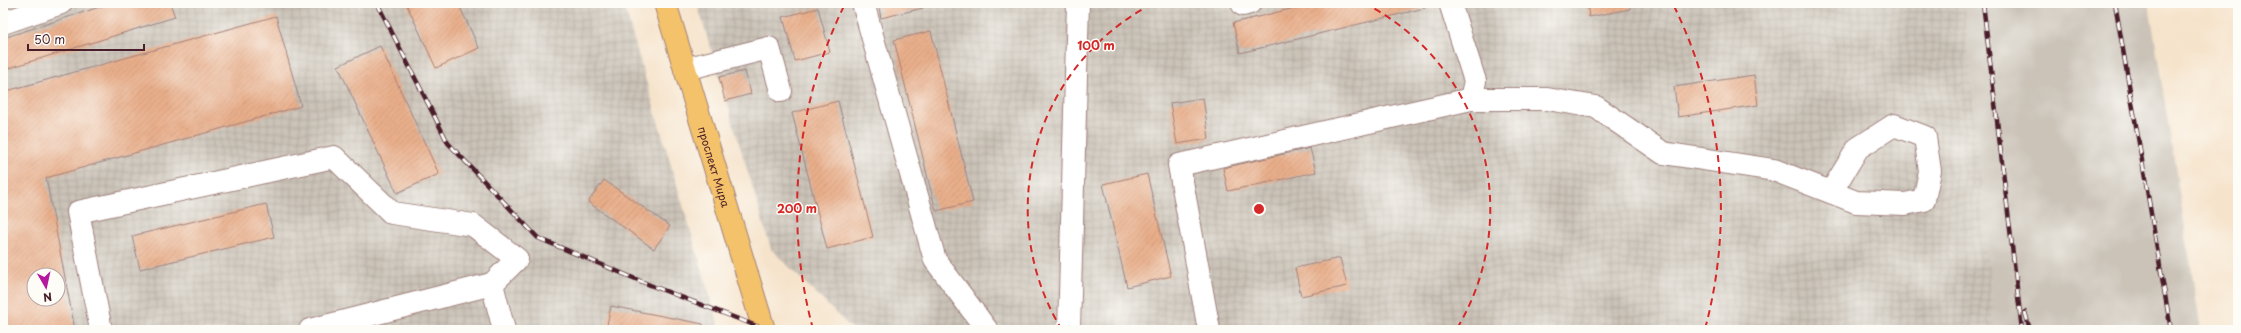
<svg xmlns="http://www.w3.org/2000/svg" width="2241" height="333" font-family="'Playpen Sans',sans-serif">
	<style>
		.industrial { fill: url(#industrial-grid); fill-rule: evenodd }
		.railway { fill: #cbc3b8 }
		.building { fill: url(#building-hatch); fill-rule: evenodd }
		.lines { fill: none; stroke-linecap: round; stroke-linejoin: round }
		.minor-casing { stroke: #a0817b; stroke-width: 24 }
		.major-casing { stroke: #a0817b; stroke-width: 24 }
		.minor { stroke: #fff; stroke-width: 22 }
		.major { stroke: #f4c26a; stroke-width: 22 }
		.rail-casing { stroke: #4a1f2b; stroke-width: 4.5 }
		.rail { stroke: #fdfcf7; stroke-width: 3; stroke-dasharray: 9; stroke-linecap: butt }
		.ring { fill: none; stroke: #d62828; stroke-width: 2; stroke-dasharray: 7 5 }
		.labels { text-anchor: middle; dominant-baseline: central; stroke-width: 3; stroke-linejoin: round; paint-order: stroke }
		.street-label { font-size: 11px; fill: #4a1f2b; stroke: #fdfcf7 }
		.centre { fill: #d62828; stroke: #fdfcf7; stroke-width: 2 }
		.ring-label { font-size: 12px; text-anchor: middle; font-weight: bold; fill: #d62828; stroke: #fdfcf7; stroke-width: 3; stroke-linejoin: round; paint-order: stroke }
	</style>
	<defs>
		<pattern id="industrial-grid" width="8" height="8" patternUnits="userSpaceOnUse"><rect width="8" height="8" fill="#cbc3b8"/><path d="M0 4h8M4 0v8" fill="none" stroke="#b0a79e"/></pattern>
		<pattern id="building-hatch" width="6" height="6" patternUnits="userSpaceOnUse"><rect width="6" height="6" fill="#e9af8b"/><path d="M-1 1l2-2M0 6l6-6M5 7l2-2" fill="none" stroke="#c99678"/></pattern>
	</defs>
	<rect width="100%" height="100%" fill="#fdfcf7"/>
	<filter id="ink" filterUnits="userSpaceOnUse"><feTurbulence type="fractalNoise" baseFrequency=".025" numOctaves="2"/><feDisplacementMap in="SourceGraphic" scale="8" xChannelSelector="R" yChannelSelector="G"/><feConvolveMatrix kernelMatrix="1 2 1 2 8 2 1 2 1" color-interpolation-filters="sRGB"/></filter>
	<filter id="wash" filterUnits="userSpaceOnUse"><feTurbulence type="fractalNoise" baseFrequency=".012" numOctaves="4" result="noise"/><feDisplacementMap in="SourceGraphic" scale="16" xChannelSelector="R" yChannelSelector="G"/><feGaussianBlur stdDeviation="0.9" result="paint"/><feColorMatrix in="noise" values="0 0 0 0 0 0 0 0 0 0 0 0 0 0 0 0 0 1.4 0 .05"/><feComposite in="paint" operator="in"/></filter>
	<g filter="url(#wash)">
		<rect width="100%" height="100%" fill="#f6e3cb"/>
		<g class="industrial">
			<path d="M3,3H623L720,330H3ZM34,275H58V299H34Z"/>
			<path d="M697,3H1964L1995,330H853L771,249Z"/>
		</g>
		<path class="railway" d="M1964,3H2149L2201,330H1995Z"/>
		<g id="blocks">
			<g class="building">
				<path d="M112,3H170L175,17L3,70V38Z"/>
				<path d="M406,3H458L479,48L436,68Z"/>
				<path d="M878,3H923V8L881,18Z"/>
				<path d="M1315,3H1424L1425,8L1240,53L1233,23Z"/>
				<path d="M1587,3H1630V9L1589,17Z"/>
				<path d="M818,8L830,52L795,61L783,17Z"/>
				<path d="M276,16L301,106L46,178L75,330H3V92ZM34,275H58V299H34Z"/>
				<path d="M931,31L973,202L936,211L894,40Z"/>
				<path d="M380,46L439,174L397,193L338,66Z"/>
				<path d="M745,71L751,94L725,101L719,77Z"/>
				<path d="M1754,75L1758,105L1678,117L1674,87Z"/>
				<path d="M1203,98L1209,139L1177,144L1170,103Z"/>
				<path d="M838,101L873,237L827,249L792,113Z"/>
				<path d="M1310,148L1316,172L1228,191L1223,168Z"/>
				<path d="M1147,174L1171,276L1127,287L1103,184Z"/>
				<path d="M604,180L670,226L654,249L588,202Z"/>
				<path d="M266,204L274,237L140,269L132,236Z"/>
				<path d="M1340,258L1347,286L1301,296L1295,268Z"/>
				<path d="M611,306L703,324V330H635L607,325Z"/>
			</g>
		</g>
	</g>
	<g filter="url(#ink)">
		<use href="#blocks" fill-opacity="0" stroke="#a0817b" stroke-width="1"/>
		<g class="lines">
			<defs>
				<g id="minor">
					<path d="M863,3L935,260L987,330"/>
					<path d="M1242,3L1243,5L1250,3"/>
					<path d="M1450,3L1475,81L1471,99"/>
					<path d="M3,23L61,3"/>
					<path d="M685,69L769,48L781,91"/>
					<path d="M492,284L504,330"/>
					<path d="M101,330L78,212L334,157L392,213L473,225L517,259L492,284L310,330"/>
					<path d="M1069,330L1078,3"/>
					<path d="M1209,330L1179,165L1471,99H1547L1596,107L1663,153L1774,170L1856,202L1905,204L1924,200L1930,171L1925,137L1894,125L1858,148L1831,192"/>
				</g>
				<g id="major">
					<path id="s1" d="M665,3L764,330"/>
				</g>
			</defs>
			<use href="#minor" class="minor-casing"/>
			<use href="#major" class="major-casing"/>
			<use href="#minor" class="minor"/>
			<use href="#major" class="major"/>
			<defs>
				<g id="rail">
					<path d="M377,3L448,143L538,238L650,285L767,330"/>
					<path d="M1983,3L2022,330"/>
					<path d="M2115,3L2171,330"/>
					<path d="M2025,312L2030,330"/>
				</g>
			</defs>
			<use href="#rail" class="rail-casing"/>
			<use href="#rail" class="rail"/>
		</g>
	</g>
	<g class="ring">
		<path d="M1062 330A231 231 0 0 1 1154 3M1364 3A231 231 0 0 1 1456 330"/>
		<path d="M813 329A462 462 0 0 1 844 6M1674 6A462 462 0 0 1 1705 329"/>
	</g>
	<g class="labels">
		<g class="street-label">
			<text stroke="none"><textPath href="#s1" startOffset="171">проспект Мира</textPath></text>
		</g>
	</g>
	<circle cx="1259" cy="209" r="6" class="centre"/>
	<g class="ring-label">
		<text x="1096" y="50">100 m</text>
		<text x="797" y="213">200 m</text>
	</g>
	<rect width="2241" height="333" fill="none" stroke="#fdfcf7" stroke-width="16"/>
	<g transform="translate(46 287) rotate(171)"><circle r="19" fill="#fdfcf7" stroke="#b5a4a5"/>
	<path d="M0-3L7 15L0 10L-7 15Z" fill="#b5179e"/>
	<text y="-6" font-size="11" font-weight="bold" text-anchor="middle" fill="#4a1f2b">N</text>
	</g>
	<path d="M28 44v6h116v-6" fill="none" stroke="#4a1f2b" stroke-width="2"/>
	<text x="34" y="44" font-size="12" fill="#4a1f2b" stroke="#fdfcf7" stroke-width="3" paint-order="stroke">50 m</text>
</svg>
